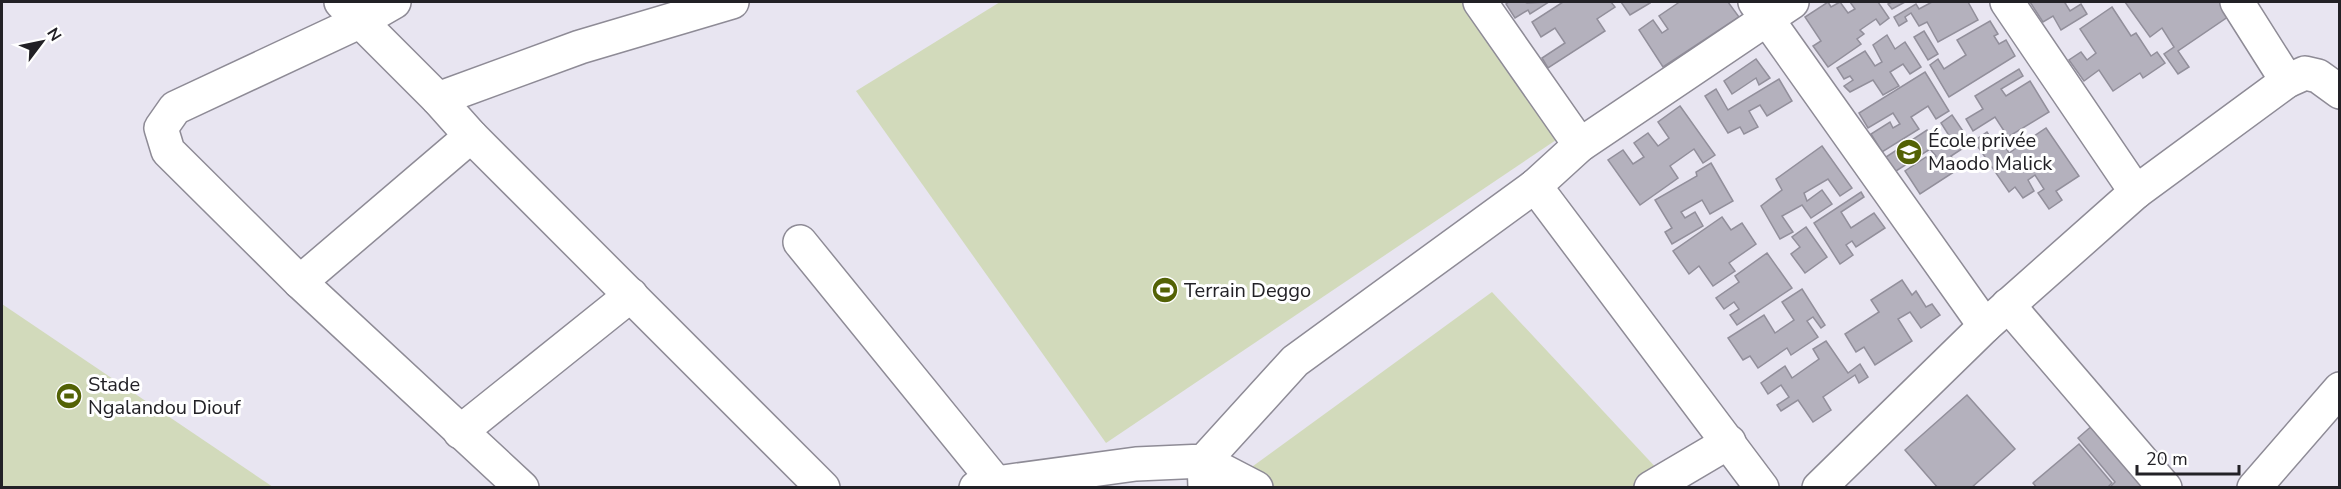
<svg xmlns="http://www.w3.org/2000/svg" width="2341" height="489" font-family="'Nunito Sans',sans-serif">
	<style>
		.green { fill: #d2dabb }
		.building { fill: #b4b1bd; stroke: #928f9b; stroke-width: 1.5 }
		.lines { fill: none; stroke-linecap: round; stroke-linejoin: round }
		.minor-casing { stroke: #8e8b96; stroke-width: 36 }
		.minor { stroke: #fff; stroke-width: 33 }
		.labels { text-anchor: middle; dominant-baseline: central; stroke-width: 6; stroke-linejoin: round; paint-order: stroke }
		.poi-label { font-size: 20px; fill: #222126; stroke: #fff; text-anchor: start }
	</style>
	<rect width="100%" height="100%" fill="#e8e5f1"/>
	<g class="green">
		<path d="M1000,2H1464L1559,138L1106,443L856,91Z"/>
		<path d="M1492,292L1674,487L1223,488Z"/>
		<path d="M2,304L273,487H2Z"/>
	</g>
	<g class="building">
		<path d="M1509,2H1525L1527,3L1549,2L1530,14L1528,10L1515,18L1506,4Z"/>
		<path d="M1563,2H1611L1615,7L1597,19L1605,31L1548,68L1542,58L1565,43L1555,28L1541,37L1532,22Z"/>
		<path d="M1621,2H1649L1650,3L1630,15Z"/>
		<path d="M1677,2H1728L1739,17L1663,67L1639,30L1653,20L1662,33L1668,29L1659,16L1678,3Z"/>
		<path d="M1828,2L1831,7L1840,2L1848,13L1855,9L1850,2H1878L1889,18L1880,25L1876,19L1860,30L1864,34L1857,39L1861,44L1828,67L1813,46L1821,41L1805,17Z"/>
		<path d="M1892,2H1905L1892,9L1888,4Z"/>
		<path d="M1932,2H1968L1978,20L1938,42L1927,22L1919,26L1911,13L1905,17L1907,21L1899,26L1894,17L1916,4L1919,9Z"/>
		<path d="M2030,2H2067L2065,3L2070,11L2081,4L2087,14L2061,30L2053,16L2043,22Z"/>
		<path d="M2125,2H2228L2235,12L2178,51L2189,67L2178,74L2164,54L2174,47L2162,28L2150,37Z"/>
		<path d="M2112,7L2131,36L2136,33L2151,56L2157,52L2165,63L2143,78L2140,73L2113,91L2099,70L2084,81L2069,60L2081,52L2087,60L2096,53L2080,29Z"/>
		<path d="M1990,21L1998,34L1994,36L1999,44L2006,40L2015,56L1949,97L1930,65L1938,59L1944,69L1966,55L1957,40Z"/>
		<path d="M1924,31L1938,54L1928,60L1914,37Z"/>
		<path d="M1887,35L1895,49L1905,42L1921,67L1910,74L1903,64L1890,72L1899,86L1883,95L1873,80L1850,92L1844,86L1853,80L1850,76L1844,79L1837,68L1865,51L1875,66L1882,62L1873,45Z"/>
		<path d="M1756,59L1770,78L1759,85L1756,78L1732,94L1724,81Z"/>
		<path d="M2019,69L2023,76L2001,89L2006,96L2030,81L2049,112L2008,137L1995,117L1973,131L1966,119L1983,109L1975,96Z"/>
		<path d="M1925,72L1949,111L1936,119L1928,106L1911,117L1919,129L1882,152L1871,134L1890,122L1893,128L1900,124L1893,113L1868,128L1859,113Z"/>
		<path d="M1779,79L1792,101L1767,116L1760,105L1749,111L1758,127L1744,134L1740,127L1728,133L1705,96L1716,89L1728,110Z"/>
		<path d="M1680,106L1715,155L1703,163L1694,149L1670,166L1678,178L1640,205L1608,160L1623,150L1633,164L1644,157L1634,143L1648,133L1658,146L1669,138L1658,122Z"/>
		<path d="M1952,115L1971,143L1951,156L1960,168L1920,194L1905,171L1926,157L1929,161L1936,156L1930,149L1893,173L1883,159L1927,130L1937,145L1950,137L1941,123Z"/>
		<path d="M2046,128L2079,176L2056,191L2062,200L2049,209L2038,193L2044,189L2035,175L2028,180L2034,191L2023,198L2015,187L2009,192L1974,141L1987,132L1997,147L2003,143L2009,153Z"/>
		<path d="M1822,146L1852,188L1840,196L1828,179L1804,193L1807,201L1822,190L1832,204L1811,218L1802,205L1782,216L1793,232L1780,239L1761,206L1782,190L1776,179Z"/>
		<path d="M1711,163L1733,201L1710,214L1702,200L1681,212L1685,218L1695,212L1703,226L1672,244L1665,232L1672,228L1655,200L1697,176L1696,172Z"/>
		<path d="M1861,192L1864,197L1841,212L1851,228L1874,213L1885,228L1856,247L1852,241L1846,245L1853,255L1840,264L1814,223Z"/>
		<path d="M1722,217L1731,230L1742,223L1756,244L1729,263L1735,271L1713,286L1699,266L1689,274L1673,251Z"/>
		<path d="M1806,227L1827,257L1805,273L1791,254L1800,247L1792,237Z"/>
		<path d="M1767,253L1792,288L1737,325L1730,315L1739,309L1734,302L1724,309L1716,298L1739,282L1735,276Z"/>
		<path d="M1902,280L1912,295L1916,291L1926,307L1932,304L1940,315L1921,328L1910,312L1898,319L1912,341L1875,365L1864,347L1856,352L1845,334L1879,312L1871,300Z"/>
		<path d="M1802,289L1825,325L1821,328L1813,317L1807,321L1818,337L1791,355L1787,348L1758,368L1750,356L1743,360L1728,338L1764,315L1775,333L1794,320L1782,302Z"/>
		<path d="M1826,341L1848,373L1860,364L1868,377L1859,383L1855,375L1823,397L1831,410L1813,422L1798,400L1781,411L1777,405L1789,397L1781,385L1768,394L1761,383L1785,366L1792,378L1819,359L1813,349Z"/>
		<path d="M1967,395L2015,449L1971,488H1938L1905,450Z"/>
		<path d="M2094,424L2143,484L2139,488H2109L2115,482L2078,438Z"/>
		<path d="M2079,444L2112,483L2107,488H2037L2033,483Z"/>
	</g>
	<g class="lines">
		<defs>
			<g id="minor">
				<path d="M341,2L438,99L471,136L823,488"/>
				<path d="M394,2L361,21L175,108L161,128L168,151L300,282L522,488"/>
				<path d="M1480,2L1580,145"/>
				<path d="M1755,2L1985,326"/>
				<path d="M2007,2L2136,192"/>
				<path d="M2237,2L2287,81"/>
				<path d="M438,99L580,47L732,2"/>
				<path d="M1535,186L1762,488"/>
				<path d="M800,242L996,483"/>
				<path d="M300,282L471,136"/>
				<path d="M2008,305L2165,488"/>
				<path d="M460,432L631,295"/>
				<path d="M976,488L996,483L1136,464L1204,461L1295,361L1535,186L1580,145L1792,2"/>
				<path d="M1205,488L1204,461L1256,488"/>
				<path d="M1651,488L1729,442"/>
				<path d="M1819,488L1985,326L2136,192L2287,81L2305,73L2318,76L2340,92"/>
				<path d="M2254,488L2340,389"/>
			</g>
		</defs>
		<use href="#minor" class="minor-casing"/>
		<use href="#minor" class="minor"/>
	</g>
	<defs>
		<symbol id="school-disc" viewBox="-11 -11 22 22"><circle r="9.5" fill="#536205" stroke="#fff"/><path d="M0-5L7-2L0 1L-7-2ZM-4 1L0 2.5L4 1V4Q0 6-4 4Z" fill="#fff"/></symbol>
		<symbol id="stadium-disc" viewBox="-11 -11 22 22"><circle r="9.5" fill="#536205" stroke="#fff"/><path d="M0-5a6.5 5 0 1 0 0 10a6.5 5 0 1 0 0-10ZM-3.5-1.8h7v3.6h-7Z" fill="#fff"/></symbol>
	</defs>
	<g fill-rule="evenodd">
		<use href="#school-disc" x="1894" y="137" width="30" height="30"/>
		<use href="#stadium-disc" x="1150" y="275" width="30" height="30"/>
		<use href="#stadium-disc" x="54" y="381" width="30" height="30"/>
	</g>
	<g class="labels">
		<g class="poi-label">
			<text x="1928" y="140">École privée<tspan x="1928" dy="23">Maodo Malick</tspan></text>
			<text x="1184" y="290">Terrain Deggo</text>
			<text x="88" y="384">Stade<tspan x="88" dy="23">Ngalandou Diouf</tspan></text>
		</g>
	</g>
	<rect width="2341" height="489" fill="none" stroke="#222126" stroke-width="6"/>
	<g transform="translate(42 42) rotate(58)" stroke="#ffffff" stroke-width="4.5" paint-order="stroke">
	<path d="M0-4.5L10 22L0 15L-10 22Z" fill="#222126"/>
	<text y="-9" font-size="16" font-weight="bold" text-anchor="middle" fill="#222126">N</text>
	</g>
	<path d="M2137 465v9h102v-9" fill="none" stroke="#222126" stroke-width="3"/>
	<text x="2146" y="465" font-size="18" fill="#222126" stroke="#ffffff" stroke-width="4.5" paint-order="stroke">20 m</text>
</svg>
